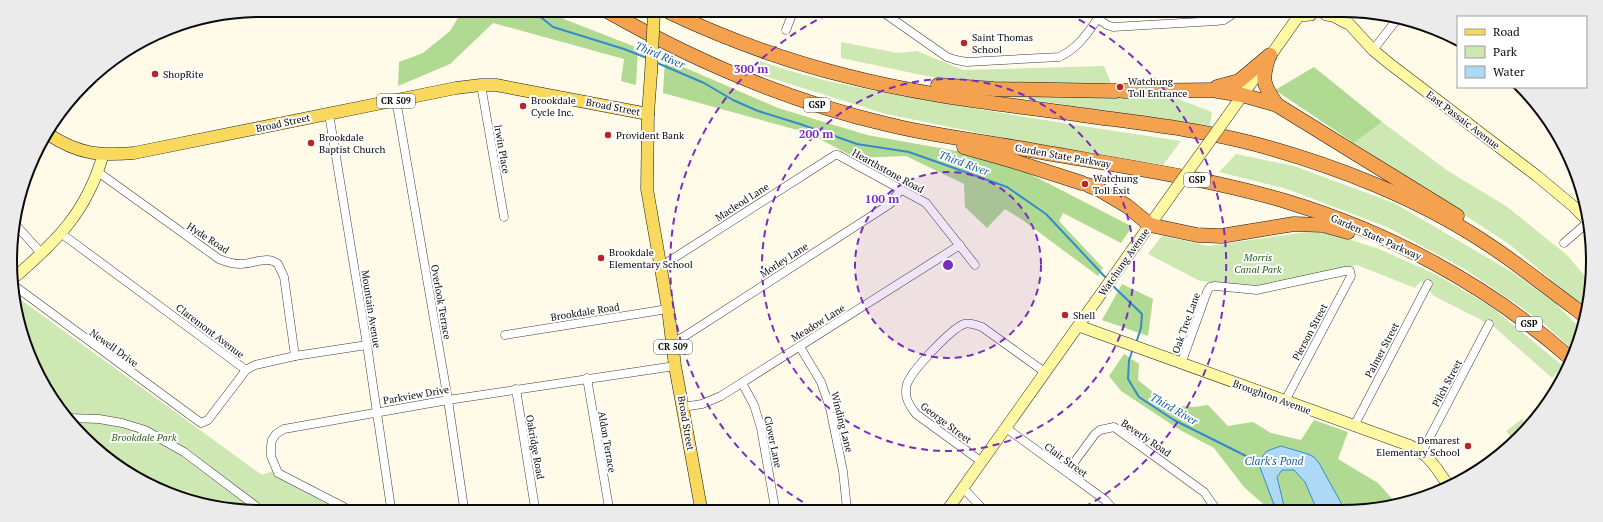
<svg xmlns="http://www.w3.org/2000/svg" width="1603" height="522" font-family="'PT Serif',serif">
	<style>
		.green { fill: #cde8b3 }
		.forest { fill: #b0d992 }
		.pitch { fill: #dfefc5 }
		.water { fill: #add8f6; stroke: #348bcc }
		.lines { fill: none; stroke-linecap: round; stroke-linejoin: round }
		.stream { stroke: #348bcc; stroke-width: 2 }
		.street-casing { stroke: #3d3d3d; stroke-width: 9 }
		.secondary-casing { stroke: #2c2c2c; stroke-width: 12 }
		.primary-casing { stroke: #1b1b1b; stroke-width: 13 }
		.highway-casing { stroke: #1b1b1b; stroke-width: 15 }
		.street { stroke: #fff; stroke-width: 8 }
		.secondary { stroke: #fff8a3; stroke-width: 11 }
		.primary { stroke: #f9d85e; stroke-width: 12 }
		.highway { stroke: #f4a150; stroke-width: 14 }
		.secondary-bridge-casing { stroke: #2c2c2c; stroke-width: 12; stroke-linecap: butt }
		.primary-bridge-casing { stroke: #1b1b1b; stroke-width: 13; stroke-linecap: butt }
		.secondary-bridge { stroke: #fff8a3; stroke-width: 11 }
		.primary-bridge { stroke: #f9d85e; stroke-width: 12 }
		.ring { fill: none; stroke: #7b2cbf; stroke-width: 2; stroke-dasharray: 7 5 }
		.poi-dot { fill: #b92426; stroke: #fff; stroke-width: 1.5 }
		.labels { text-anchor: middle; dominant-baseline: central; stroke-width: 4; stroke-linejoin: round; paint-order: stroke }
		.shield { fill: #fff; stroke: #545454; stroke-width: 1 }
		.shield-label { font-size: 9px; font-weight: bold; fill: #0a0a0a }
		.poi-label { font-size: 10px; fill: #0a0a0a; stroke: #fff; text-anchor: start }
		.street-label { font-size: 10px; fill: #0a0a0a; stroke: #fff }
		.park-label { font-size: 10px; font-style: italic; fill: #28611c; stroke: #fff }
		.water-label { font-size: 11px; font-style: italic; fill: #155c9b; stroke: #fff }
		.rim { fill: none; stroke: #0a0a0a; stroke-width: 2 }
		.centre { fill: #7b2cbf; stroke: #fff; stroke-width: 2 }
		.ring-label { font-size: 12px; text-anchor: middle; font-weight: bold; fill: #7b2cbf; stroke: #fff; stroke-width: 4; stroke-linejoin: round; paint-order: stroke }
	</style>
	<rect width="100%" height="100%" fill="#fffbe8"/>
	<g class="green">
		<path d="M841,42L898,53L917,51L963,70L1104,66L1111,83L1049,86L936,78L841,58Z"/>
		<path d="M760,61C816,81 874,91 932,101C1014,116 1097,128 1181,141L1163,165L999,137L886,114L758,74Z"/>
		<path d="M1165,94L1212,112L1210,126L1006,96Z"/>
		<path d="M1382,122L1448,171L1506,206L1567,255L1588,280V311L1509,244L1354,143Z"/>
		<path d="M1236,154L1294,166L1394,203L1512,272L1554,302L1581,329L1573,350L1541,321L1463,268L1387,227L1287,189L1219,172Z"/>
		<path d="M1321,230L1379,249L1437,275L1490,306L1563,366L1552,378L1493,326L1434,296L1421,281L1415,288L1357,265L1260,287L1200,281L1148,254L1160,238L1163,236L1209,246Z"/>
		<path d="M17,297L262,475L278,469L342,507H212L122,470L52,401L18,326Z"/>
		<path d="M1522,419L1527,426L1514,442L1506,431Z"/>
	</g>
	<g class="forest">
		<path d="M462,11H553L564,19L638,48L636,85L621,81L624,59L493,23L450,64L398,86L399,62L423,53L450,31Z"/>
		<path d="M665,59L778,108L867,135L1001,159L1129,225L1131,228L1121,243L1063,213L1059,221L1103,268L1098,276L1021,219L1005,209L987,228L965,207L964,184L906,156L856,158L808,133L663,93Z"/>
		<path d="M1314,67L1382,122L1354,143L1275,90Z"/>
		<path d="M1122,284L1153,299L1148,336L1102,320Z"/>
		<path d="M1124,354L1139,364L1138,380L1169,405L1194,407L1208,405L1228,426L1253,422L1271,433L1301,440L1314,420L1348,432L1338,459L1378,483L1396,503L1375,510H1345L1319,463L1267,451L1276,510H1270L1244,487L1214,448L1180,430L1121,391L1109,376Z"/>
		<path d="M1282,470H1294L1305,482L1317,510H1285L1277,477Z"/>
	</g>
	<path class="pitch" d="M188,490L213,507L181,494Z"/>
	<path class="water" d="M1281,446L1308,454L1314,457L1319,463L1345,510H1317L1305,482L1294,470H1282L1277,477L1285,510H1276L1258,462L1267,451Z"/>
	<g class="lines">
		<g class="stream">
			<path d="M533,11L553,27L624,49L647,58"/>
			<path d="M655,62L704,83L733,100L758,111L800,124L857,144L909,152L1007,187L1046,214L1107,279"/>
			<path d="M1112,285L1142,314L1141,328L1136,343"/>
			<path d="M1133,349L1129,360L1128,379L1139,397L1174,420L1258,462"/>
		</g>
		<defs>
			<g id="street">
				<path d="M718,13V12"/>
				<path d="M884,13L947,57L956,60L967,62L1059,57C1079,48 1089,31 1101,14"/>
				<path d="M1097,18L1107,25L1113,27L1216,21L1224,20L1233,14"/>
				<path d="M786,30L793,12"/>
				<path d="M1373,50L1398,18"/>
				<path d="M481,85L504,217"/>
				<path d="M395,101L398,111L448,400L464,508"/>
				<path d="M329,114L367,345L391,508"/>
				<path d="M98,172L219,259C226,262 233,264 241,264C254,264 267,255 278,264L284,277L295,356"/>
				<path d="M14,223L42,254"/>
				<path d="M62,234L246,370"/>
				<path d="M1564,243L1588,222"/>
				<path d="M660,267L835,155H838L926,203L975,265"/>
				<path d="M16,287L201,423L208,420L246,370L255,365L295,356L367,345"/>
				<path d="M505,335L668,309"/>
				<path d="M673,342L685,336L890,204L901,189"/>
				<path d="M800,347L821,382L830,408L843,471L847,509"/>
				<path d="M1181,364L1207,292L1210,287L1215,286L1257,290L1345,271H1350L1351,276L1285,401"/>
				<path d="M587,378L609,508"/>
				<path d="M742,383L754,405L761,428L775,508"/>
				<path d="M516,389L535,508"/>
				<path d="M683,407L702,404L721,396L960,245"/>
				<path d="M69,418L99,419L122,423L145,430L184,452L257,507"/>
				<path d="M1354,426L1428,284"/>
				<path d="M1006,428L1105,500L1113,509"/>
				<path d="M1422,452L1489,324"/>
				<path d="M982,462L916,414C911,408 906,401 906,393C906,390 906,386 907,384C912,370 951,329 964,324C970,322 976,325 982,327L1046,373"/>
				<path d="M1067,472L1095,434L1100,430L1114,427L1204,492L1216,509"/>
				<path d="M963,488L983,509"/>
				<path d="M344,507L278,473L271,456V446L272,440L276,434L284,429L448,400L675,366"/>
			</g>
			<g id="secondary">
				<path d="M1326,15L1333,16L1346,23"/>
				<path d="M1341,15L1373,50L1390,64L1537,176L1573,206L1588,221"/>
				<path d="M1299,16L1311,15"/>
				<path d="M1227,117L1300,14"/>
				<path d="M15,277C58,240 87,211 103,155"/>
				<path d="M1079,326L1411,446C1430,456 1438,470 1449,487"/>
				<path d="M948,509L1169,198"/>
			</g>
			<g id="primary">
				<path d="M651,73L648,114L647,189L668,309L675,366L701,508"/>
				<path d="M48,134C78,154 99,156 134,153L456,88L481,85H496L648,114"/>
			</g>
			<g id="highway">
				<path d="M607,11C695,61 787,101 886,124C929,135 975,140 1019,148C1107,164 1199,176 1285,201C1389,232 1489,286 1570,358"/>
				<path d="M669,12C726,39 786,61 847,76C924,96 1004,104 1082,115C1140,123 1198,129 1255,144C1334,165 1418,198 1486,243C1517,263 1546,287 1576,309L1586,317"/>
				<path d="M1269,56C1261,80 1263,85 1277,105"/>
				<path d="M938,85L994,89L1116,91"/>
				<path d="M1217,87L1239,81L1270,55"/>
				<path d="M1123,91L1212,90L1242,95L1277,105L1457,216"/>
				<path d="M964,147L1013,161L1082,183"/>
				<path d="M1088,185L1100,190L1127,206L1150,225L1197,235L1221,236L1294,224L1323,225L1348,232"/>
			</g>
		</defs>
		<use href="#street" class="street-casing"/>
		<use href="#secondary" class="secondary-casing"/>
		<use href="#primary" class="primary-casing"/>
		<use href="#highway" class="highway-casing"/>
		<use href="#street" class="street"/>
		<use href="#secondary" class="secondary"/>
		<use href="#primary" class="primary"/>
		<use href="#highway" class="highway"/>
		<defs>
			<path id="secondary-bridge" d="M1169,198L1227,117"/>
			<path id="primary-bridge" d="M651,73L654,12"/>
		</defs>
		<use href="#secondary-bridge" class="secondary-bridge-casing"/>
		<use href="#primary-bridge" class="primary-bridge-casing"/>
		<use href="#secondary-bridge" class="secondary-bridge"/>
		<use href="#primary-bridge" class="primary-bridge"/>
	</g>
	<circle cx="948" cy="265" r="93" fill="#7b2cbf" fill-opacity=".12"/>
	<g class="ring">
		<circle cx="948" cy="265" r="93"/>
		<circle cx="948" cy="265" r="186"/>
		<path d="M813 508A278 278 0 0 1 831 13M1068 14A278 278 0 0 1 1083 508"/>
	</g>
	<g class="poi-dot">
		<circle cx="964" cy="43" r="4"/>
		<circle cx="155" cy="74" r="4"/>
		<circle cx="1120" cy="87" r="4"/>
		<circle cx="523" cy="106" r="4"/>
		<circle cx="608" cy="135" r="4"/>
		<circle cx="311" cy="143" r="4"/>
		<circle cx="1085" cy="184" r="4"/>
		<circle cx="601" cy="258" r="4"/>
		<circle cx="1065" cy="315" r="4"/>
		<circle cx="1468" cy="446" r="4"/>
	</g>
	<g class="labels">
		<g class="shield">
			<rect x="377" y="94" width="38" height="14" rx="3"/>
			<rect x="804" y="98" width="26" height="14" rx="3"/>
			<rect x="1184" y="173" width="26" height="14" rx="3"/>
			<rect x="1516" y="317" width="26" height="14" rx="3"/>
			<rect x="654" y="340" width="38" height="14" rx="3"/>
		</g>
		<g class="shield-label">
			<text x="396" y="101">CR 509</text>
			<text x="817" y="105">GSP</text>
			<text x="1197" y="180">GSP</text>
			<text x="1529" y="324">GSP</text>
			<text x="673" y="347">CR 509</text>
		</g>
		<g class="poi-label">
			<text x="972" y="37">Saint Thomas<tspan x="972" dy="12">School</tspan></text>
			<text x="163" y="74">ShopRite</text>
			<text x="1128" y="81">Watchung<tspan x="1128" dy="12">Toll Entrance</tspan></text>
			<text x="531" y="100">Brookdale<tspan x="531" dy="12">Cycle Inc.</tspan></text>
			<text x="616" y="135">Provident Bank</text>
			<text x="319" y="137">Brookdale<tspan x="319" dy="12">Baptist Church</tspan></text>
			<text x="1093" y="178">Watchung<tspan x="1093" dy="12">Toll Exit</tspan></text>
			<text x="609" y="252">Brookdale<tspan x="609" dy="12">Elementary School</tspan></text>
			<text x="1073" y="315">Shell</text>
			<text x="1460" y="440" text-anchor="end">Demarest<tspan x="1460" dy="12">Elementary School</tspan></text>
		</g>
		<g class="street-label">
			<text transform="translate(613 107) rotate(11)">Broad Street</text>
			<text transform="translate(1463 120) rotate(37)">East Passaic Avenue</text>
			<text transform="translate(283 123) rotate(-12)">Broad Street</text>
			<text transform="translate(502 149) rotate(80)">Irwin Place</text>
			<text transform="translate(1063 156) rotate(10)">Garden State Parkway</text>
			<text transform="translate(888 171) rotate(29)">Hearthstone Road</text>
			<text transform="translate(742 202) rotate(-33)">Macleod Lane</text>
			<text transform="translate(1376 237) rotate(24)">Garden State Parkway</text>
			<text transform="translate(208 238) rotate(33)">Hyde Road</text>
			<text transform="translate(784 260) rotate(-33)">Morley Lane</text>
			<text transform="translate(1124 262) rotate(-55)">Watchung Avenue</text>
			<text transform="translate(441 302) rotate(80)">Overlook Terrace</text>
			<text transform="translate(371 309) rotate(81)">Mountain Avenue</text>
			<text transform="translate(585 312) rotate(-9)">Brookdale Road</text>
			<text transform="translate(818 323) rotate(-32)">Meadow Lane</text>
			<text transform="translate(1186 323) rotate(-70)">Oak Tree Lane</text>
			<text transform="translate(210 331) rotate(37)">Claremont Avenue</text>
			<text transform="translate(1310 332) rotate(-62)">Pierson Street</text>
			<text transform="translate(114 348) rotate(36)">Newell Drive</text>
			<text transform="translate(1382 350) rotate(-62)">Palmer Street</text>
			<text transform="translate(1447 383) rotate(-62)">Pilch Street</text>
			<text transform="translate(416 395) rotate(-10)">Parkview Drive</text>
			<text transform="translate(1272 397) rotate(20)">Broughton Avenue</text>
			<text transform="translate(842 422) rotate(76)">Winding Lane</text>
			<text transform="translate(686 423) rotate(80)">Broad Street</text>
			<text transform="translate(946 423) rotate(37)">George Street</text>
			<text transform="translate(1146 438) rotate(34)">Beverly Road</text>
			<text transform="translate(607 442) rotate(80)">Aldon Terrace</text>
			<text transform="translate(773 442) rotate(78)">Clover Lane</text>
			<text transform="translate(535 447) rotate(80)">Oakridge Road</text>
			<text transform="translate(1066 460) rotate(36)">Clair Street</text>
		</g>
		<g class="park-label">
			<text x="1258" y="257">Morris<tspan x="1258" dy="12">Canal Park</tspan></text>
			<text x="144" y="437">Brookdale Park</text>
		</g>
		<g class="water-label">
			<text transform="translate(660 55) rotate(23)">Third River</text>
			<text transform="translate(964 163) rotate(20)">Third River</text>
			<text transform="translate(1174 409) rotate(30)">Third River</text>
			<text x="1274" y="461">Clark's Pond</text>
		</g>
	</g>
	<path d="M0 0H1603V522H0ZM261 17H1342A244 244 0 0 1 1586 261V261A244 244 0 0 1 1342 505H261A244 244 0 0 1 17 261V261A244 244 0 0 1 261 17Z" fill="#ebebeb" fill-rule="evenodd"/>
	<path class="rim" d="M261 17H1342A244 244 0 0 1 1586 261V261A244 244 0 0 1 1342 505H261A244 244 0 0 1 17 261V261A244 244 0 0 1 261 17Z"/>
	<circle cx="948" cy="265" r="6" class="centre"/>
	<g class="ring-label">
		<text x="751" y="73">300 m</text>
		<text x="816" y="138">200 m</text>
		<text x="882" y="203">100 m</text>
	</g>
	<rect x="1457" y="16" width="130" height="72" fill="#ffffff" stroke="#9d9d9d"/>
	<rect x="1465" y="29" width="20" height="6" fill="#f9d85e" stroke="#9d9d9d"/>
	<text x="1493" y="36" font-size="12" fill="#0a0a0a">Road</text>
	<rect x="1465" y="46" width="20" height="12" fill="#cde8b3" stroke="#9d9d9d"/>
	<text x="1493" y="56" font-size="12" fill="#0a0a0a">Park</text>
	<rect x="1465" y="66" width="20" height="12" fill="#add8f6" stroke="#9d9d9d"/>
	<text x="1493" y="76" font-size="12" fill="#0a0a0a">Water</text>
</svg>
